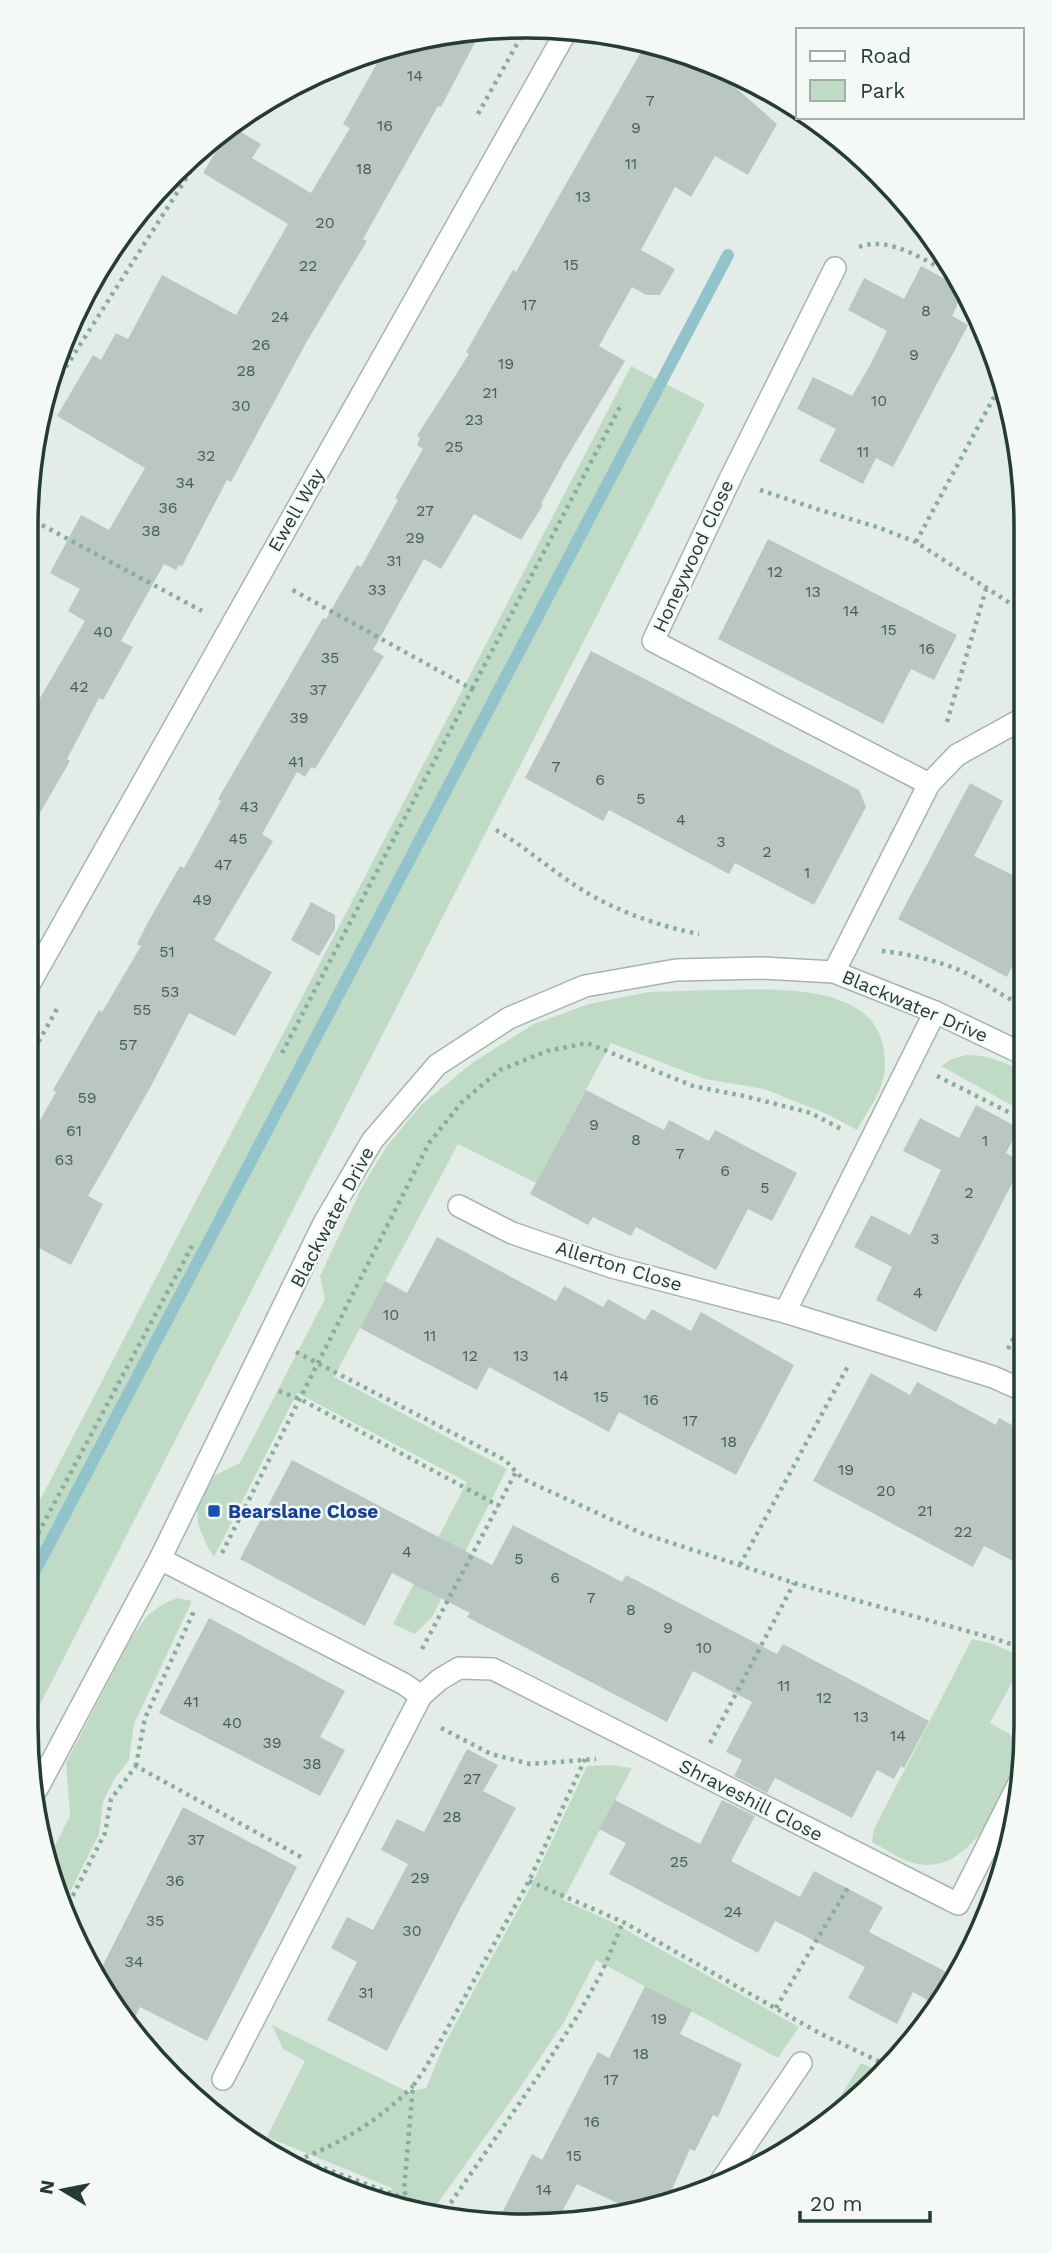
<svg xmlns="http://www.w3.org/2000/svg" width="1052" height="2253" font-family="'Work Sans',sans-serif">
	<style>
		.green { fill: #bfdbc6 }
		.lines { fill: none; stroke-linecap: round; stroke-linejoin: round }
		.stream { stroke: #92c3cb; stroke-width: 12 }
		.building { fill: #b9c6c1 }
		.minor-casing { stroke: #a7b3af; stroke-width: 24 }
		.path { stroke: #87aca0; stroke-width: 4.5; stroke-dasharray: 3.5 5; stroke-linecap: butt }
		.minor { stroke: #fff; stroke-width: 21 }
		.transit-dot { fill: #1a4fb4; stroke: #f4f9f6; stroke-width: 2.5 }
		.labels { text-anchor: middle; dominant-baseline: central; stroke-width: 5; stroke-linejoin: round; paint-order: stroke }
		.number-label { font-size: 16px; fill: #4a5e58 }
		.street-label { font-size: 19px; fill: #253b35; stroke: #f4f9f6 }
		.transit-label { font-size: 19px; font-weight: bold; fill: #164399; stroke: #f4f9f6; text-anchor: start }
		.rim { fill: none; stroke: #253b35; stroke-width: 3.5 }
	</style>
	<rect width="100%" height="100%" fill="#e4ece8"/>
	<g class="green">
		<path d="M631,366L705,404L27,1730L26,1527Z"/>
		<path d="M713,990C765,990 875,979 884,1051C885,1061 886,1073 882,1083C877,1099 865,1115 857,1130L827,1114L764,1089L705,1079L611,1043L536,1183L458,1144L334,1377L507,1469L432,1617L415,1634L393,1624L467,1482L297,1393L214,1557L207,1546L198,1524L197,1505L215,1475L240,1463L325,1299L320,1276L364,1183L387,1146L421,1105L472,1063L534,1024L589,1004L649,992Z"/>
		<path d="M966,1055C989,1055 1004,1062 1024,1072V1112L941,1066L952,1059Z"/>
		<path d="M177,1598L192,1601L134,1724L129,1760L115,1778L103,1802L99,1834L63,1906L53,1888L48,1859L70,1816L66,1763L132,1637L147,1616L163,1604Z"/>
		<path d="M972,1639L993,1644L1025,1658L990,1723L1011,1735L1020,1763C999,1802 969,1881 910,1862C897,1858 884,1848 872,1842L874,1829Z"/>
		<path d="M609,1765L632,1768L563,1900L610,1921L799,2027L778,2058L596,1960L564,2022L517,2092L428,2217L387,2201L392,2188L267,2137L305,2061L283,2049L272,2025L408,2092L426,2088L444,2045L530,1888L587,1766Z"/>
		<path d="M861,2063L885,2074L880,2080L828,2117Z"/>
	</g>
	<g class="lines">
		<path class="stream" d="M26,1588L728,255"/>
	</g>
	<g class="building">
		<path d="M481,31L441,107L438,106L363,239L367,241L306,343L231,482L227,480L182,566L179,565L176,570L164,564L121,641L133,647L103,700L99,698L67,759L70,761L26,837V722L85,621L68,611L80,589L50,573L81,515L109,530L145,468L57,416L93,355L101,360L116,333L128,339L162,275L236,315L288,224L203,173L231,126L261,144L252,158L311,193L350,128L343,124L385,49L429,36Z"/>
		<path d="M646,43L704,60L777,124L748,175L715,156L691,197L675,187L641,250L675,269L660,295H646L632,287L599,346L625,361L564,462L541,504L543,505L521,540L474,514L441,569L424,559L373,650L384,656L315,769L311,767L305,777L297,772L262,834L273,841L214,940L272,972L235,1036L189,1013L150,1088L88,1196L103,1204L71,1265L26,1241V1145L56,1092L53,1090L99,1010L102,1012L141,946L137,944L147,924L180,866L184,868L221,801L218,799L323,618L326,619L357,565L361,567L398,500L395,498L423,449L417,445L420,438L417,436L469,354L466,352L513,270L516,272Z"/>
		<path d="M921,266L960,287L963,292L952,316L968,325L893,467L876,458L863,484L819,461L836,429L797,409L813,377L852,396L869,367L887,331L848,310L864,278L904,299Z"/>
		<path d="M768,539L957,635L934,680L911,669L883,724L718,639Z"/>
		<path d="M591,651L859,790L866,807L814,905L735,863L729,874L609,810L603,821L525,778Z"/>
		<path d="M970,783L1003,801L974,856L1023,880V946L1007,977L898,919Z"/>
		<path d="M311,902L335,915V929L319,956L291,940Z"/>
		<path d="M586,1090L664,1130L669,1120L709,1141L715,1130L797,1173L772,1221L748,1209L716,1270L636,1227L631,1236L593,1217L588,1225L530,1194Z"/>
		<path d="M976,1105L1019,1128L1006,1153L1023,1162L936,1332L876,1300L892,1267L854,1247L871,1215L910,1235L941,1170L903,1151L920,1118L959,1138Z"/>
		<path d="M437,1237L556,1301L564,1286L603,1307L608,1299L645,1320L652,1309L691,1331L701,1312L794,1365L736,1475L619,1412L609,1432L489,1367L477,1390L360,1328L385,1281L407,1293Z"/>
		<path d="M871,1373L910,1395L917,1382L996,1425L999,1418L1025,1432V1567L984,1546L973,1567L813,1481Z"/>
		<path d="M292,1460L492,1565L513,1525L622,1582L626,1575L777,1654L783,1644L929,1721L904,1768L901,1766L894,1779L877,1770L852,1818L775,1778L767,1793L734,1776L742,1760L726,1752L752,1702L693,1671L667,1722L467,1617L470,1613L392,1573L365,1626L240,1559Z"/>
		<path d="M209,1618L345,1691L320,1737L345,1750L320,1796L159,1713Z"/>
		<path d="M467,1749L498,1765L483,1791L516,1808L462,1905L387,2051L327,2020L357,1962L331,1948L347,1917L373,1930L408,1864L381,1850L397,1819L424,1832Z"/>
		<path d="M615,1800L700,1844L722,1800L755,1816L731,1861L800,1897L814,1871L883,1907L869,1932L956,1977L941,2005L940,2007L913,1992L897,2024L848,1998L865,1967L801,1934L775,1921L758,1953L609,1874L626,1843L599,1829Z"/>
		<path d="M183,1807L297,1867L207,2041L140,2007L129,2029L99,1973Z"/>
		<path d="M645,1986L692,2010L680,2034L742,2064L718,2117L713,2115L695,2151L690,2149L669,2196L664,2200L632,2210L577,2184L557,2221L499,2219L532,2154L542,2160L598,2052L609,2058Z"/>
	</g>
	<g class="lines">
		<defs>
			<g id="minor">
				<path d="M835,268L731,477L653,641L929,784L957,755L1022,719"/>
				<path d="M834,972L929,784"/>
				<path d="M26,990L567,30"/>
				<path d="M459,1206L512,1233L612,1267L785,1312L993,1377L1025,1391"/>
				<path d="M785,1312L935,1012"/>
				<path d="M160,1559L404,1684L421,1696L439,1680L459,1668L493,1669L958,1904L1021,1779"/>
				<path d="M37,1789L160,1559L324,1223L372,1141L437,1065L509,1018L585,986L676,970L762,968L834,972L935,1012L1023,1054"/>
				<path d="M223,2079L421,1696"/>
				<path d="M719,2184L801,2063"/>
			</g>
		</defs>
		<use href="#minor" class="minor-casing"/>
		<g class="path">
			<path d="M478,114L527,26"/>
			<path d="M859,247C889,235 925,261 952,274"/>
			<path d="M43,403L208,144"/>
			<path d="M760,490L817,509L877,527L916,542L1022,611"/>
			<path d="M27,517L202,611"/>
			<path d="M916,542L1001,384"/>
			<path d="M472,689L622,403"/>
			<path d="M947,722L986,589"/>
			<path d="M496,830C527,848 553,872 584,891C616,911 662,927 699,934"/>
			<path d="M882,951C910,954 940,961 966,973C986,983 1002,997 1023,1005"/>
			<path d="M282,1053L472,689L289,588"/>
			<path d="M26,1064L58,1007"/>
			<path d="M937,1076L1024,1120"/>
			<path d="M1008,1349L1024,1318"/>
			<path d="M296,1352L505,1460L523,1479L641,1533L794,1583L996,1639L1025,1649"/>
			<path d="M279,1391L300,1399L499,1506"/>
			<path d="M222,1553L429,1143L462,1102L500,1070L547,1051L587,1043L693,1086L744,1096L811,1113L841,1129"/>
			<path d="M26,1556L192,1246"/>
			<path d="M740,1565L848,1366"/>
			<path d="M422,1649L517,1470"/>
			<path d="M441,1728L491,1754L530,1764L596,1759"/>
			<path d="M710,1743L794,1583"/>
			<path d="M136,1766L145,1718L194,1611"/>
			<path d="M529,1881L623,1922L821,2034L891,2067"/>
			<path d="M65,1911L105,1833L111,1799L136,1766L301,1857"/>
			<path d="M776,2008L849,1886"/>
			<path d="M221,2120L274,2148L300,2159C342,2143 382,2118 413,2086"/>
			<path d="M300,2159L406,2199"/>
			<path d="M411,2211L404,2190L413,2086L426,2067L529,1881L585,1759"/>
			<path d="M441,2217L541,2072L578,2015L602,1972L623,1922"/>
		</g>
		<use href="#minor" class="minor"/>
	</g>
	<rect class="transit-dot" x="207" y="1504" width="14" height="14" rx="3.5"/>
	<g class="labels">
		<g class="number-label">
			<text x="415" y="75">14</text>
			<text x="650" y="100">7</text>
			<text x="385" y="125">16</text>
			<text x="636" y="127">9</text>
			<text x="631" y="163">11</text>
			<text x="364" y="168">18</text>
			<text x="583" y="196">13</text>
			<text x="325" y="222">20</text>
			<text x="571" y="264">15</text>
			<text x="308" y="265">22</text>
			<text x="529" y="304">17</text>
			<text x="926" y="310">8</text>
			<text x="280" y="316">24</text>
			<text x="261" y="344">26</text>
			<text x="914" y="354">9</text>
			<text x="506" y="363">19</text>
			<text x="246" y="370">28</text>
			<text x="490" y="392">21</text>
			<text x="879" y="400">10</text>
			<text x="241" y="405">30</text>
			<text x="474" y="419">23</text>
			<text x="454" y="446">25</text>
			<text x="863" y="451">11</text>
			<text x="206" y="455">32</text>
			<text x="185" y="482">34</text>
			<text x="168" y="507">36</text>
			<text x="425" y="510">27</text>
			<text x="151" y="530">38</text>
			<text x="415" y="537">29</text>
			<text x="394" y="560">31</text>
			<text x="775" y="571">12</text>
			<text x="377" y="589">33</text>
			<text x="813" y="591">13</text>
			<text x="851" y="610">14</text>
			<text x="889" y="629">15</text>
			<text x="103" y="631">40</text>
			<text x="927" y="648">16</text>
			<text x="330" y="657">35</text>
			<text x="79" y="686">42</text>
			<text x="318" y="689">37</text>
			<text x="299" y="717">39</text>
			<text x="296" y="761">41</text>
			<text x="556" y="766">7</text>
			<text x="600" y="779">6</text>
			<text x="641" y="798">5</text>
			<text x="249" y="806">43</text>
			<text x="681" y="819">4</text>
			<text x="238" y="838">45</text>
			<text x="721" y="841">3</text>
			<text x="767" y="851">2</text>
			<text x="223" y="864">47</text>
			<text x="807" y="872">1</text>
			<text x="202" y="899">49</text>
			<text x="167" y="951">51</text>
			<text x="170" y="991">53</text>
			<text x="142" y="1009">55</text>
			<text x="128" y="1044">57</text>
			<text x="87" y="1097">59</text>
			<text x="594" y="1124">9</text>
			<text x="74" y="1130">61</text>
			<text x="636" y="1139">8</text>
			<text x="985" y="1140">1</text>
			<text x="680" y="1153">7</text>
			<text x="64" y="1159">63</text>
			<text x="725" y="1170">6</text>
			<text x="765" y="1187">5</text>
			<text x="969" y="1192">2</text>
			<text x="935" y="1238">3</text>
			<text x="918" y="1292">4</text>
			<text x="391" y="1314">10</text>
			<text x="430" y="1335">11</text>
			<text x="470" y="1355">12</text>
			<text x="521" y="1355">13</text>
			<text x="561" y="1375">14</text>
			<text x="601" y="1396">15</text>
			<text x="651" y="1399">16</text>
			<text x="690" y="1420">17</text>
			<text x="729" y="1441">18</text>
			<text x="846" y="1469">19</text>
			<text x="886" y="1490">20</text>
			<text x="925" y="1510">21</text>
			<text x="963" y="1531">22</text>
			<text x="407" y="1551">4</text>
			<text x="519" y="1558">5</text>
			<text x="555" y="1577">6</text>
			<text x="591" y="1597">7</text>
			<text x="631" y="1609">8</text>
			<text x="668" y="1627">9</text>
			<text x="704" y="1647">10</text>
			<text x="784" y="1685">11</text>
			<text x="824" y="1697">12</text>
			<text x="191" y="1701">41</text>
			<text x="861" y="1716">13</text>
			<text x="232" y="1722">40</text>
			<text x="898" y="1735">14</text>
			<text x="272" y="1742">39</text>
			<text x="312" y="1763">38</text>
			<text x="472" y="1778">27</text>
			<text x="452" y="1816">28</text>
			<text x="196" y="1839">37</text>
			<text x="679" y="1861">25</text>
			<text x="420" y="1877">29</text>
			<text x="175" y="1880">36</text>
			<text x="733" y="1911">24</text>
			<text x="155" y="1920">35</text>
			<text x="412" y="1930">30</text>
			<text x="134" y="1961">34</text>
			<text x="366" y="1992">31</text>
			<text x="659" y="2018">19</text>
			<text x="641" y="2053">18</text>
			<text x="611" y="2079">17</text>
			<text x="592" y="2121">16</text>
			<text x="574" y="2155">15</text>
			<text x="544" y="2189">14</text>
		</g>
		<g class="street-label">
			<text transform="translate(296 510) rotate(-60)">Ewell Way</text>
			<text transform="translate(693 556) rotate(-65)">Honeywood Close</text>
			<text transform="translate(915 1006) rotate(23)">Blackwater Drive</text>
			<text transform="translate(332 1217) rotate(-62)">Blackwater Drive</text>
			<text transform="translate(619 1266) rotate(17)">Allerton Close</text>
			<text transform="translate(751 1800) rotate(27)">Shraveshill Close</text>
		</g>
		<g class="transit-label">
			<text x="228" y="1511">Bearslane Close</text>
		</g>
	</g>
	<path d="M0 0H1052V2253H0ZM526 38H526A488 488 0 0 1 1014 526V1726A488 488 0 0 1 526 2214H526A488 488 0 0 1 38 1726V526A488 488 0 0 1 526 38Z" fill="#f4f9f6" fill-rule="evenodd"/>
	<path class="rim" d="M526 38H526A488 488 0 0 1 1014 526V1726A488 488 0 0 1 526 2214H526A488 488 0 0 1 38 1726V526A488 488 0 0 1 526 38Z"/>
	<rect x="796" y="28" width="228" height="91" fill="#f4f9f6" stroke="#a1ada9" stroke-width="2"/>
	<rect x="810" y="51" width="35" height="10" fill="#ffffff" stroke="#a1ada9" stroke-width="2"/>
	<text x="860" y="63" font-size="21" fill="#253b35">Road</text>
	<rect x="810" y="80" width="35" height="21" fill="#bfdbc6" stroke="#a1ada9" stroke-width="2"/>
	<text x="860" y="98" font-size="21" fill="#253b35">Park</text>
	<g transform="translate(63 2190) rotate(280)" stroke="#f4f9f6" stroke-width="5" paint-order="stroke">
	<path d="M0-5L12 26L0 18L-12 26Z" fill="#253b35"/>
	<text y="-10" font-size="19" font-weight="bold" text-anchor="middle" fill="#253b35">N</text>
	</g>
	<path d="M800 2211v10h130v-10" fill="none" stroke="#253b35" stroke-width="3.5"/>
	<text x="810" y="2211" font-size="21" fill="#253b35" stroke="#f4f9f6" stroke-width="5" paint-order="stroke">20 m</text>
</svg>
